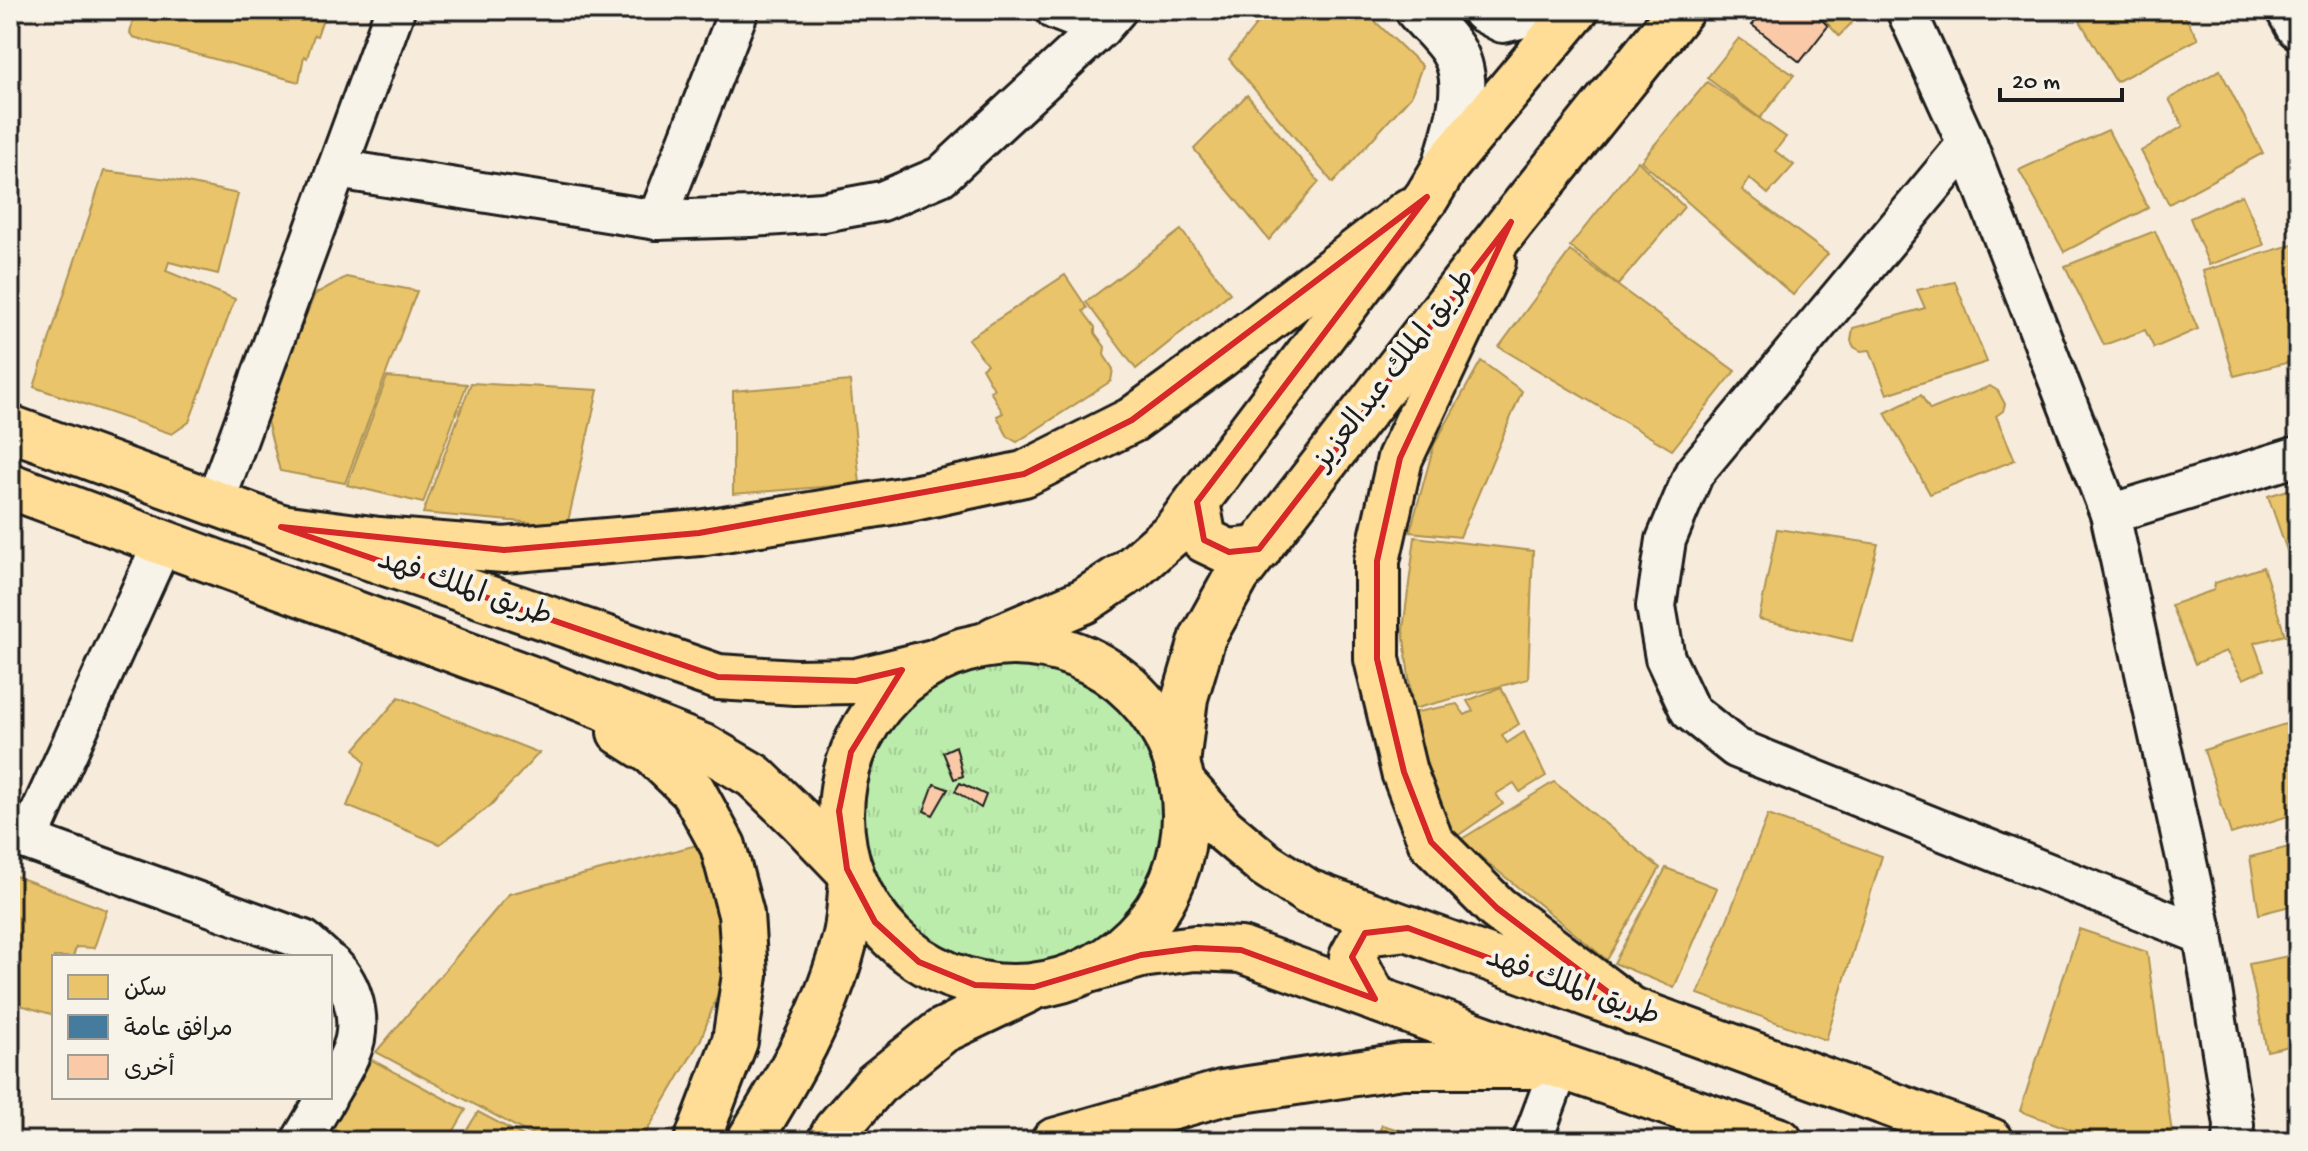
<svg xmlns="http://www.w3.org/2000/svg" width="2308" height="1151" font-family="'Gochi Hand','Playpen Sans Arabic',sans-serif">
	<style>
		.grass { fill: url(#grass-tufts); stroke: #6c8464; stroke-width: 2 }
		.homes { fill: #e9c46a; stroke: #ac9253; stroke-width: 2 }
		.public { fill: #457b9d; stroke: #395e76; stroke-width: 2 }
		.building { fill: #f9c9a8; stroke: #1c1c1c; stroke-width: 2 }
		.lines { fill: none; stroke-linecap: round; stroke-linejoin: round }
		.street-casing { stroke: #1c1c1c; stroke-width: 44 }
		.secondary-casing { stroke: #1c1c1c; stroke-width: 50 }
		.primary-casing { stroke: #1c1c1c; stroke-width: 50 }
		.highway-casing { stroke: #1c1c1c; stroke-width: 50 }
		.street { stroke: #f7f3e8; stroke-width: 38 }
		.secondary { stroke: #f7f3e8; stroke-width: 44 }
		.primary { stroke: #ffdd96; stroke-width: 44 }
		.highway { stroke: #ffdd96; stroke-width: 44 }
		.marked { fill: none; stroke: #d62828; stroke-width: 6; stroke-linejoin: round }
		.labels { text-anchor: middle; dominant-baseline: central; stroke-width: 8; stroke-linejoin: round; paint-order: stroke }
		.street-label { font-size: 30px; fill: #1c1c1c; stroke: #f7f3e8 }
	</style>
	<defs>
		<pattern id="grass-tufts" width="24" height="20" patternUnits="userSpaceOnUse" patternTransform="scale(2)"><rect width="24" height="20" fill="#bcecab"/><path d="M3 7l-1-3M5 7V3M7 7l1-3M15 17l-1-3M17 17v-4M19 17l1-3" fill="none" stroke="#a1ca93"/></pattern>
	</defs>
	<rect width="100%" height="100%" fill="#f7ebdb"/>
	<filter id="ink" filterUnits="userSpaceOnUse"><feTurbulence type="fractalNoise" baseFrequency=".0125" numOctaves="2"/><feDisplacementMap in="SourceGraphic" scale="16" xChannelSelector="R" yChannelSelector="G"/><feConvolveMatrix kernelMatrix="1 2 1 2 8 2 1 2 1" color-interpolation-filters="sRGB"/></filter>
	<g filter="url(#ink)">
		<path class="grass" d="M1041,658L1100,682L1148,740L1168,799L1171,832L1157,881L1127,928L1087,963L1040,976L993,972L949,961L897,922L863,852L858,785L881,728L923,684L991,659Z"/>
		<g class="homes">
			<path d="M136,10H326L317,36L314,35L307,58L304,56L299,82L133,37L130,33Z"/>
			<path d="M1268,10H1363L1422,66L1411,96L1333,183L1229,59Z"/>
			<path d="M1815,10H1864L1839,36Z"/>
			<path d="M2103,10H2181L2198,39L2116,82L2080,21Z"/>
			<path d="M1739,38L1794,75L1760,118L1707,78Z"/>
			<path d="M2220,70L2263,153L2169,204L2141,151L2183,126L2169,99Z"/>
			<path d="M1707,82L1786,137L1775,151L1794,165L1768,194L1749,178L1742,190L1828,254L1793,295L1641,161Z"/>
			<path d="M1247,95L1319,182L1269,240L1194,149Z"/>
			<path d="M2108,130L2148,208L2064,252L2019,170Z"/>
			<path d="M1638,161L1684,207L1618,285L1570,246Z"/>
			<path d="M104,171L169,179L238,194L218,274L169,262L166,271L235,299L189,422L172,434L34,387Z"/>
			<path d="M2242,195L2264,245L2209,265L2190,218Z"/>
			<path d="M1181,230L1230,293L1136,369L1086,302Z"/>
			<path d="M2155,231L2198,329L2154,348L2145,330L2104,345L2065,266Z"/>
			<path d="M2298,243V360L2234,376L2203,271Z"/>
			<path d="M1570,251L1735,371L1672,450L1499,347Z"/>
			<path d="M1065,275L1087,308L1083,311L1095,327V333L1105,347L1104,355L1113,369L1111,381L1017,442L1008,437L997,416L1003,413L990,391L994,389L982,368L987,364L968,339Z"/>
			<path d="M346,277L417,291L345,483L280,471L265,413L315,294Z"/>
			<path d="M1955,282L1987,362L1887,394L1870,350L1861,351L1854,347L1851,341L1853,328L1925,308L1917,290Z"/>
			<path d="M1481,361L1522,391L1460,537L1410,532L1434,445Z"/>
			<path d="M387,377L467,384L423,503L347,485Z"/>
			<path d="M850,381L860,484L733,494V391Z"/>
			<path d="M471,383L598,390L567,526L423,513Z"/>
			<path d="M1990,386L1998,391L2005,404L2003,411L1996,416L2015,460L1930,494L1885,413L1921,395L1930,410Z"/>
			<path d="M2298,487V582L2268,496Z"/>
			<path d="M1777,529L1878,544L1852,641L1759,619Z"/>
			<path d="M1415,537L1533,551L1528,679L1413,709L1403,630Z"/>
			<path d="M2263,567L2285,635L2254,643L2264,670L2243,679L2226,651L2195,664L2171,605L2214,590L2215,583Z"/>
			<path d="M1501,687L1519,724L1502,735L1507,743L1524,732L1546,776L1520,792L1514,783L1496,794L1503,804L1453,839L1397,716L1457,704L1465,715L1473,711L1467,701Z"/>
			<path d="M399,697L539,753L490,806L440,844L347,806L365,763L355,749Z"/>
			<path d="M2298,720V813L2231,834L2204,750Z"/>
			<path d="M1554,782L1660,868L1607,960L1460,840Z"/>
			<path d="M1768,815L1882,856L1826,1040L1698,994Z"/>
			<path d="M2298,834V904L2259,914L2250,857L2297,845L2293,835Z"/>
			<path d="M697,845L718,898L727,969L701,1039L641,1141H543L376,1052L509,894Z"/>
			<path d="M1666,868L1717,888L1674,988L1614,963Z"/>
			<path d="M10,874L107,910L94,948L76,947L73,957H54V1015L10,1002Z"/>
			<path d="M2079,929L2147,952L2173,1141H2103L2020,1111Z"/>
			<path d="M2298,954V1044L2267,1051L2249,964Z"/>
			<path d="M372,1060L466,1110L448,1141H319Z"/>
			<path d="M478,1112L533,1141H460Z"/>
			<path d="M1382,1125L1438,1141H1375Z"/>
		</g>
		<path class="public" d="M803,10H865V15Z"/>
		<g class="building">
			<path d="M1765,10H1812L1828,26L1800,62L1752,25Z"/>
			<path d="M956,746L963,776L954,779L943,752Z"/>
			<path d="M960,783L986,795L981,808L955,791Z"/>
			<path d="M934,784L948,789L933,815L924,811Z"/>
		</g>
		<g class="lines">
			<defs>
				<g id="street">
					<path d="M1055,10L1101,28"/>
					<path d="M1906,10L1967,144L2110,514L2203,935L2234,1125L2233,1141"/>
					<path d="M1967,144L1694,473L1666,540L1656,606L1665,658L1690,711L1736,748L2203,935"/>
					<path d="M337,169L657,220L751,217L823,212L882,201L941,176L1101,28L1117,10"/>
					<path d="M657,220L739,10"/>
					<path d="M215,502L395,10"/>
					<path d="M2110,514L2298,456"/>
					<path d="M10,834L304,940L323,957"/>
					<path d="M28,840L163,542"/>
					<path d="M330,963C351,981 360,1012 355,1039C351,1057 339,1075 330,1091"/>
					<path d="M301,1141L327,1097"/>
					<path d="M1532,1141L1560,1066"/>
				</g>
				<g id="secondary">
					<path d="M1418,10C1429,23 1443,35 1452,49C1475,84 1454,132 1445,167"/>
					<path d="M1484,10L1503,20L1543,10"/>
					<path d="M2289,10L2298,26"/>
				</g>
				<g id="primary">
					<path d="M1493,261L1400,458L1377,561V659L1404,772L1431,842L1497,908L1634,1012"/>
					<path d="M10,428L281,527L718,677L795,682L856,681L929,663"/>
					<path d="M10,486L540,682L706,748L754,776L799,819L847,869"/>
					<path d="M281,527L379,540L504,550L699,533L909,499L1024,474L1132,420L1220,356L1409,211"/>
					<path d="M620,732L653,753L693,791L723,846L741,914L745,975L735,1041L697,1141"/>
					<path d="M1184,785L1223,829L1266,865L1308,892L1991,1141"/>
					<path d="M1092,969L1141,955L1195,948L1241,950L1560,1066L1780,1141"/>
					<path d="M1375,999L1352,957L1365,933L1408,928"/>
					<path d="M1054,1141L1222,1093L1402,1066H1531"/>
				</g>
				<g id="highway">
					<path d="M1197,502L1204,540L1229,552L1259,549"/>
					<path d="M995,639L1084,601L1131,570L1174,532L1427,197L1445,167L1576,10"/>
					<circle cx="1013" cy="815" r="172"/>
					<path d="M1177,764L1185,698L1203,637L1237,576L1511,222L1681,10"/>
					<path d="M749,1141C788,1078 827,1013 845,939C850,920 850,898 852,878"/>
					<path d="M830,1141L836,1130L876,1084L942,1031L1028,990"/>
				</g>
			</defs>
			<use href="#street" class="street-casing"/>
			<use href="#secondary" class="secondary-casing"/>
			<use href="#primary" class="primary-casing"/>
			<use href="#highway" class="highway-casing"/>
			<use href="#street" class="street"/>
			<use href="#secondary" class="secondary"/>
			<use href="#primary" class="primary"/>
			<use href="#highway" class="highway"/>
		</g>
	</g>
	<path class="marked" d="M1427,197L1197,502L1204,540L1229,552L1259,549L1511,222L1400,458L1377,561V659L1404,772L1431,842L1497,908L1634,1012L1408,928L1365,933L1352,957L1375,999L1241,950L1195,948L1141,955L1034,987L975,985L919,962L875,922L847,869L839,811L851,752L902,670L856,681L718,677L281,527L504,550L699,533L1024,474L1132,420Z"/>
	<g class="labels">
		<g class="street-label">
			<text transform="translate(1396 371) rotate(-52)">طريق الملك عبدالعزيز</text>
			<text transform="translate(464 590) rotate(19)">طريق الملك فهد</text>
			<text transform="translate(1572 989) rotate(20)">طريق الملك فهد</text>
		</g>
	</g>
	<rect width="2308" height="1151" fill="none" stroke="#f7f3e8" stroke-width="40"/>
	<rect x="20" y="20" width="2268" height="1111" fill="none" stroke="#1c1c1c" stroke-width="3" filter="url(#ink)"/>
	<rect x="52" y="955" width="280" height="144" fill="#f7f3e8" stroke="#9f9d96" stroke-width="2"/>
	<rect x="68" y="975" width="40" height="24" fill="#e9c46a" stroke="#9f9d96" stroke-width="2"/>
	<text x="124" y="995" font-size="24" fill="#1c1c1c">سكن</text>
	<rect x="68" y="1015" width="40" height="24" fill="#457b9d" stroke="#9f9d96" stroke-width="2"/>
	<text x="124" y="1035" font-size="24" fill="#1c1c1c">مرافق عامة</text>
	<rect x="68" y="1055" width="40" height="24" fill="#f9c9a8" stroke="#9f9d96" stroke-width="2"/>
	<text x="124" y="1075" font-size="24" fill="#1c1c1c">أخرى</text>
	<path d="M2000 88v12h122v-12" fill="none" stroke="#1c1c1c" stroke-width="4"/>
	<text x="2012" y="88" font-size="24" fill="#1c1c1c" stroke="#f7f3e8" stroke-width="6" paint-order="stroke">20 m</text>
</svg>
